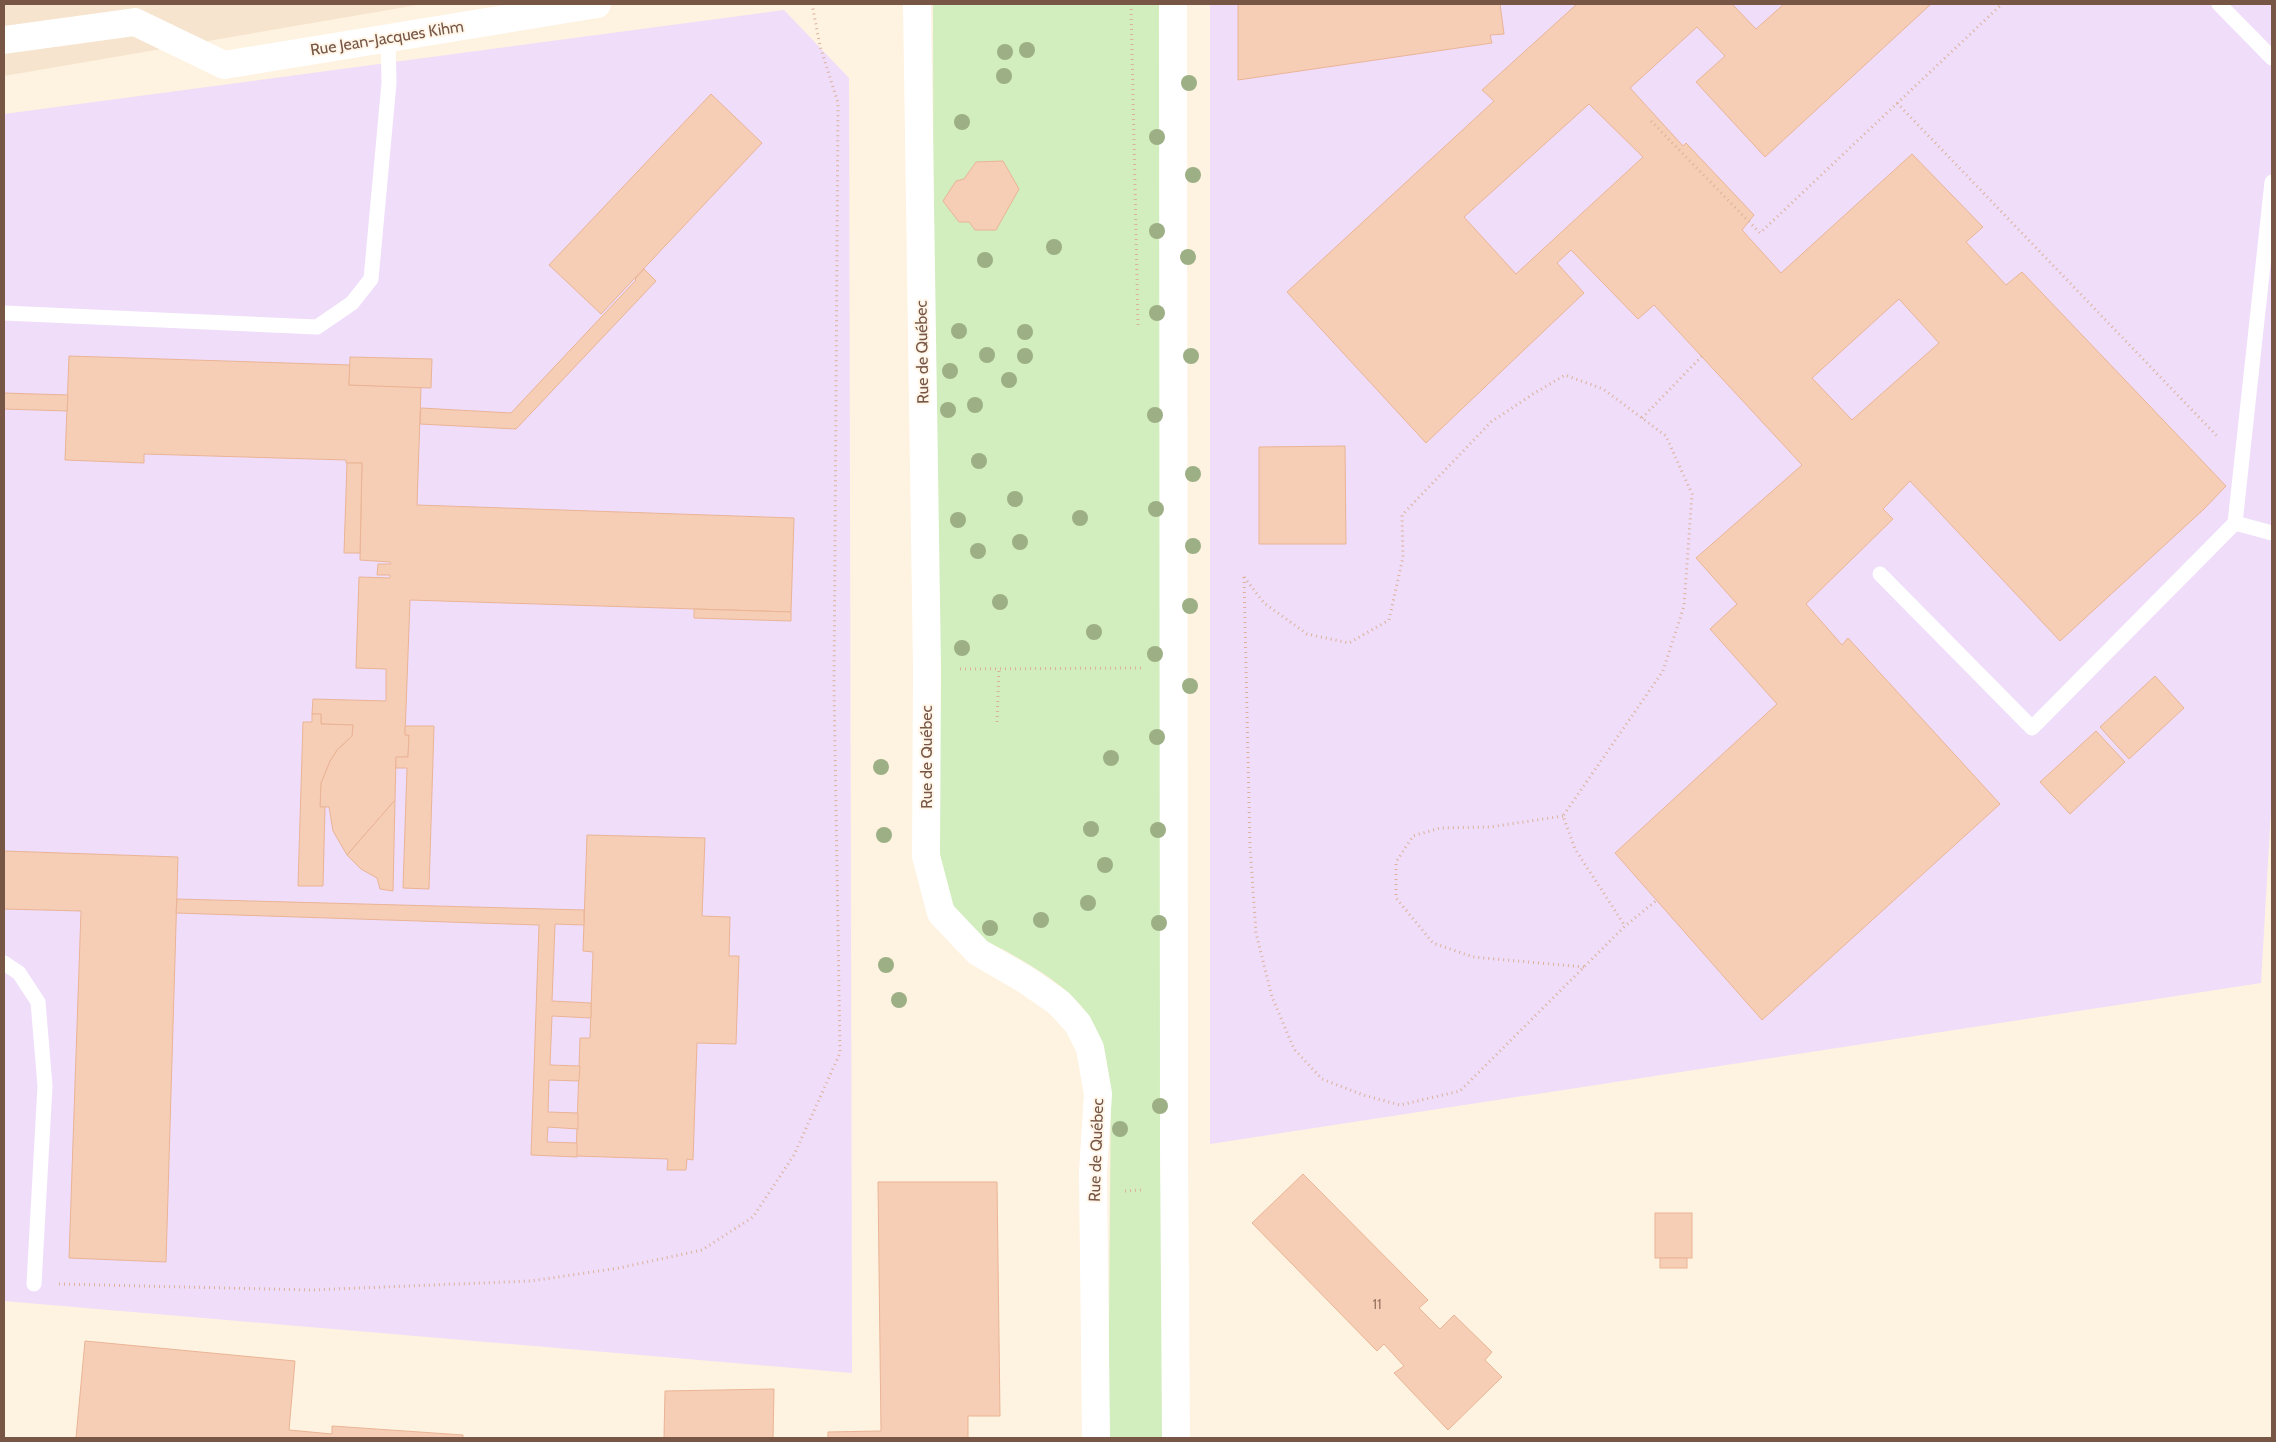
<svg xmlns="http://www.w3.org/2000/svg" width="2276" height="1442" font-family="Cabin,sans-serif">
	<style>
		.residential { fill: #f6e4ce }
		.education { fill: #efddfa }
		.green { fill: #d2edbe }
		.building { fill: #f6ceb6; stroke: #eab495; fill-rule: evenodd }
		.lines { fill: none; stroke-linecap: round; stroke-linejoin: round }
		.path { stroke: #dbb299; stroke-width: 3; stroke-dasharray: 1 4; stroke-linecap: butt }
		.service { stroke: #fff; stroke-width: 15 }
		.minor { stroke: #fff; stroke-width: 28 }
		.tree { fill: #9daf85 }
		.labels { text-anchor: middle; dominant-baseline: central; stroke-width: 4; stroke-linejoin: round; paint-order: stroke }
		.number-label { font-size: 14px; fill: #977461 }
		.street-label { font-size: 16px; fill: #775645; stroke: #fff6e9 }
	</style>
	<rect width="100%" height="100%" fill="#fef2e0"/>
	<path class="residential" d="M4,4H423L4,76Z"/>
	<g class="education">
		<path d="M1210,4H2272V792L2261,983L1210,1144Z"/>
		<path d="M784,10L849,78L852,1373L4,1301V114Z"/>
	</g>
	<path class="green" d="M933,4H1160L1166,1438H1108L1111,1088C1107,1066 1104,1043 1093,1023C1075,990 1037,969 1006,951C996,946 984,941 976,934C954,913 943,887 935,859Z"/>
	<g class="building">
		<path d="M1238,4H1500L1504,34L1490,35L1492,43L1238,80Z"/>
		<path d="M1577,4H1732L1756,29L1784,4H1931L1765,157L1696,82L1725,56L1697,27L1630,88L1683,146L1686,143L1754,215L1742,230L1781,273L1912,154L1983,227L1966,242L2006,285L2022,272L2226,486L2204,509L2060,641L1910,481L1883,509L1893,519L1806,604L1842,645L1848,638L2000,804L1762,1020L1615,853L1777,704L1710,629L1737,604L1696,558L1802,465L1654,305L1638,319L1571,250L1557,263L1584,293L1426,443L1287,292L1494,101L1482,90ZM1589,104L1643,157L1516,274L1464,217ZM1899,299L1939,343L1852,420L1812,378Z"/>
		<path d="M711,94L762,143L601,314L549,265Z"/>
		<path d="M1003,161L1019,189L996,230H975L969,222H959L943,201L956,181L964,179L976,162Z"/>
		<path d="M644,269L656,281L516,429L420,424L421,408L511,413L636,280L635,279Z"/>
		<path d="M69,356L350,365L349,385L421,387L417,505L794,518L791,612L410,600L405,735H409L408,757H396L395,800L347,855L333,831L329,807H320V799L321,783L330,761L337,750L352,736L353,725L321,724V714H312L313,699L386,701V669L356,668L359,577L390,578V575H377L378,564H391L390,562L360,560L362,463H346V460L144,454V463L65,460Z"/>
		<path d="M350,357L432,359L431,388L349,385Z"/>
		<path d="M4,393L68,395L67,411L4,409Z"/>
		<path d="M1345,446L1346,544H1259V447Z"/>
		<path d="M347,463H362L360,553H344Z"/>
		<path d="M694,609L791,612V621L694,618Z"/>
		<path d="M2155,676L2184,708L2129,759L2100,727Z"/>
		<path d="M312,714H321V724L353,725L352,736L337,750L330,761L321,783L320,807H325L323,886H298L303,722H312Z"/>
		<path d="M405,726H434L429,889L403,888L407,768H396V757H408L409,735H405Z"/>
		<path d="M2096,731L2125,762L2070,814L2040,782Z"/>
		<path d="M395,800L393,891L380,889L377,878L361,869L347,855Z"/>
		<path d="M587,835L705,838L702,916L730,917L729,956H739L736,1044L697,1043L693,1160L687,1159L686,1170H667L668,1159L576,1156L580,1038H590L593,952L583,951Z"/>
		<path d="M4,851L178,857L166,1262L69,1258L81,911L4,909Z"/>
		<path d="M177,899L584,910V925L555,924L552,1001L591,1003V1018L552,1016L550,1065L580,1066L579,1081L549,1080L548,1112L578,1113V1129L548,1127L547,1142L577,1143V1157L531,1155L539,925L176,913Z"/>
		<path d="M1303,1174L1428,1300L1419,1308L1440,1329L1454,1315L1492,1352L1485,1360L1502,1377L1448,1430L1394,1373L1404,1366L1384,1344L1377,1351L1252,1223Z"/>
		<path d="M878,1182H997L1000,1416H968V1438H828V1432L881,1431Z"/>
		<rect x="1655" y="1213" width="37" height="45"/>
		<rect x="1660" y="1258" width="27" height="10"/>
		<path d="M85,1341L295,1361L289,1430L332,1434V1426L463,1435V1438H76Z"/>
		<path d="M774,1389L773,1438H664L665,1391Z"/>
	</g>
	<g class="lines">
		<g class="path">
			<path d="M1131,4L1138,325"/>
			<path d="M1897,103L2217,436"/>
			<path d="M1651,121L1760,233L2002,4"/>
			<path d="M1642,418L1702,356"/>
			<path d="M1244,577L1264,603L1307,634L1349,643L1389,620L1403,557L1402,515L1491,422L1533,394L1565,375L1603,389L1666,436L1692,494L1684,606L1663,671L1563,816L1575,849L1625,926"/>
			<path d="M1244,577L1250,847L1256,933L1272,997L1294,1049L1322,1079L1363,1095L1400,1105L1460,1091L1625,926L1657,900"/>
			<path d="M960,669L1141,668"/>
			<path d="M997,722L999,669"/>
			<path d="M1563,816L1490,827L1440,828L1413,836L1396,862V898L1433,943L1473,957L1584,967"/>
			<path d="M1125,1191L1142,1190"/>
			<path d="M59,1284L311,1290L531,1281L619,1268L702,1250L753,1217L794,1155L840,1053L834,687L838,103L820,46L812,4"/>
		</g>
		<g class="service">
			<path d="M2219,4L2272,58"/>
			<path d="M4,313L317,327L352,303L371,279L389,83L388,38"/>
			<path d="M2235,523L2272,533"/>
			<path d="M1880,574L2032,728L2235,523L2272,182"/>
			<path d="M4,963L19,973L38,1002L45,1086L34,1284"/>
		</g>
		<g class="minor">
			<path d="M917,4L927,669L926,856L941,913L978,952L1026,980L1059,1003L1078,1024L1090,1048L1098,1094L1093,1172L1096,1438"/>
			<path d="M1173,4L1174,1146L1176,1438"/>
			<path d="M4,40L135,22L224,65L597,4"/>
		</g>
	</g>
	<g class="tree">
		<circle cx="1027" cy="50" r="8"/>
		<circle cx="1005" cy="52" r="8"/>
		<circle cx="1004" cy="76" r="8"/>
		<circle cx="1189" cy="83" r="8"/>
		<circle cx="962" cy="122" r="8"/>
		<circle cx="1157" cy="137" r="8"/>
		<circle cx="1193" cy="175" r="8"/>
		<circle cx="1157" cy="231" r="8"/>
		<circle cx="1054" cy="247" r="8"/>
		<circle cx="1188" cy="257" r="8"/>
		<circle cx="985" cy="260" r="8"/>
		<circle cx="1157" cy="313" r="8"/>
		<circle cx="959" cy="331" r="8"/>
		<circle cx="1025" cy="332" r="8"/>
		<circle cx="987" cy="355" r="8"/>
		<circle cx="1025" cy="356" r="8"/>
		<circle cx="1191" cy="356" r="8"/>
		<circle cx="950" cy="371" r="8"/>
		<circle cx="1009" cy="380" r="8"/>
		<circle cx="975" cy="405" r="8"/>
		<circle cx="948" cy="410" r="8"/>
		<circle cx="1155" cy="415" r="8"/>
		<circle cx="979" cy="461" r="8"/>
		<circle cx="1193" cy="474" r="8"/>
		<circle cx="1015" cy="499" r="8"/>
		<circle cx="1156" cy="509" r="8"/>
		<circle cx="1080" cy="518" r="8"/>
		<circle cx="958" cy="520" r="8"/>
		<circle cx="1020" cy="542" r="8"/>
		<circle cx="1193" cy="546" r="8"/>
		<circle cx="978" cy="551" r="8"/>
		<circle cx="1000" cy="602" r="8"/>
		<circle cx="1190" cy="606" r="8"/>
		<circle cx="1094" cy="632" r="8"/>
		<circle cx="962" cy="648" r="8"/>
		<circle cx="1155" cy="654" r="8"/>
		<circle cx="1190" cy="686" r="8"/>
		<circle cx="1157" cy="737" r="8"/>
		<circle cx="1111" cy="758" r="8"/>
		<circle cx="881" cy="767" r="8"/>
		<circle cx="1091" cy="829" r="8"/>
		<circle cx="1158" cy="830" r="8"/>
		<circle cx="884" cy="835" r="8"/>
		<circle cx="1105" cy="865" r="8"/>
		<circle cx="1088" cy="903" r="8"/>
		<circle cx="1041" cy="920" r="8"/>
		<circle cx="1159" cy="923" r="8"/>
		<circle cx="990" cy="928" r="8"/>
		<circle cx="886" cy="965" r="8"/>
		<circle cx="899" cy="1000" r="8"/>
		<circle cx="1160" cy="1106" r="8"/>
		<circle cx="1120" cy="1129" r="8"/>
	</g>
	<g class="labels">
		<g class="number-label">
			<text x="1377" y="1304">11</text>
		</g>
		<g class="street-label">
			<text transform="translate(387 38) rotate(-9)">Rue Jean-Jacques Kihm</text>
			<text transform="translate(922 352) rotate(-91)">Rue de Québec</text>
			<text transform="translate(926 757) rotate(-90)">Rue de Québec</text>
			<text transform="translate(1096 1150) rotate(-88)">Rue de Québec</text>
		</g>
	</g>
	<rect width="2276" height="1442" fill="none" stroke="#775645" stroke-width="10"/>
</svg>
